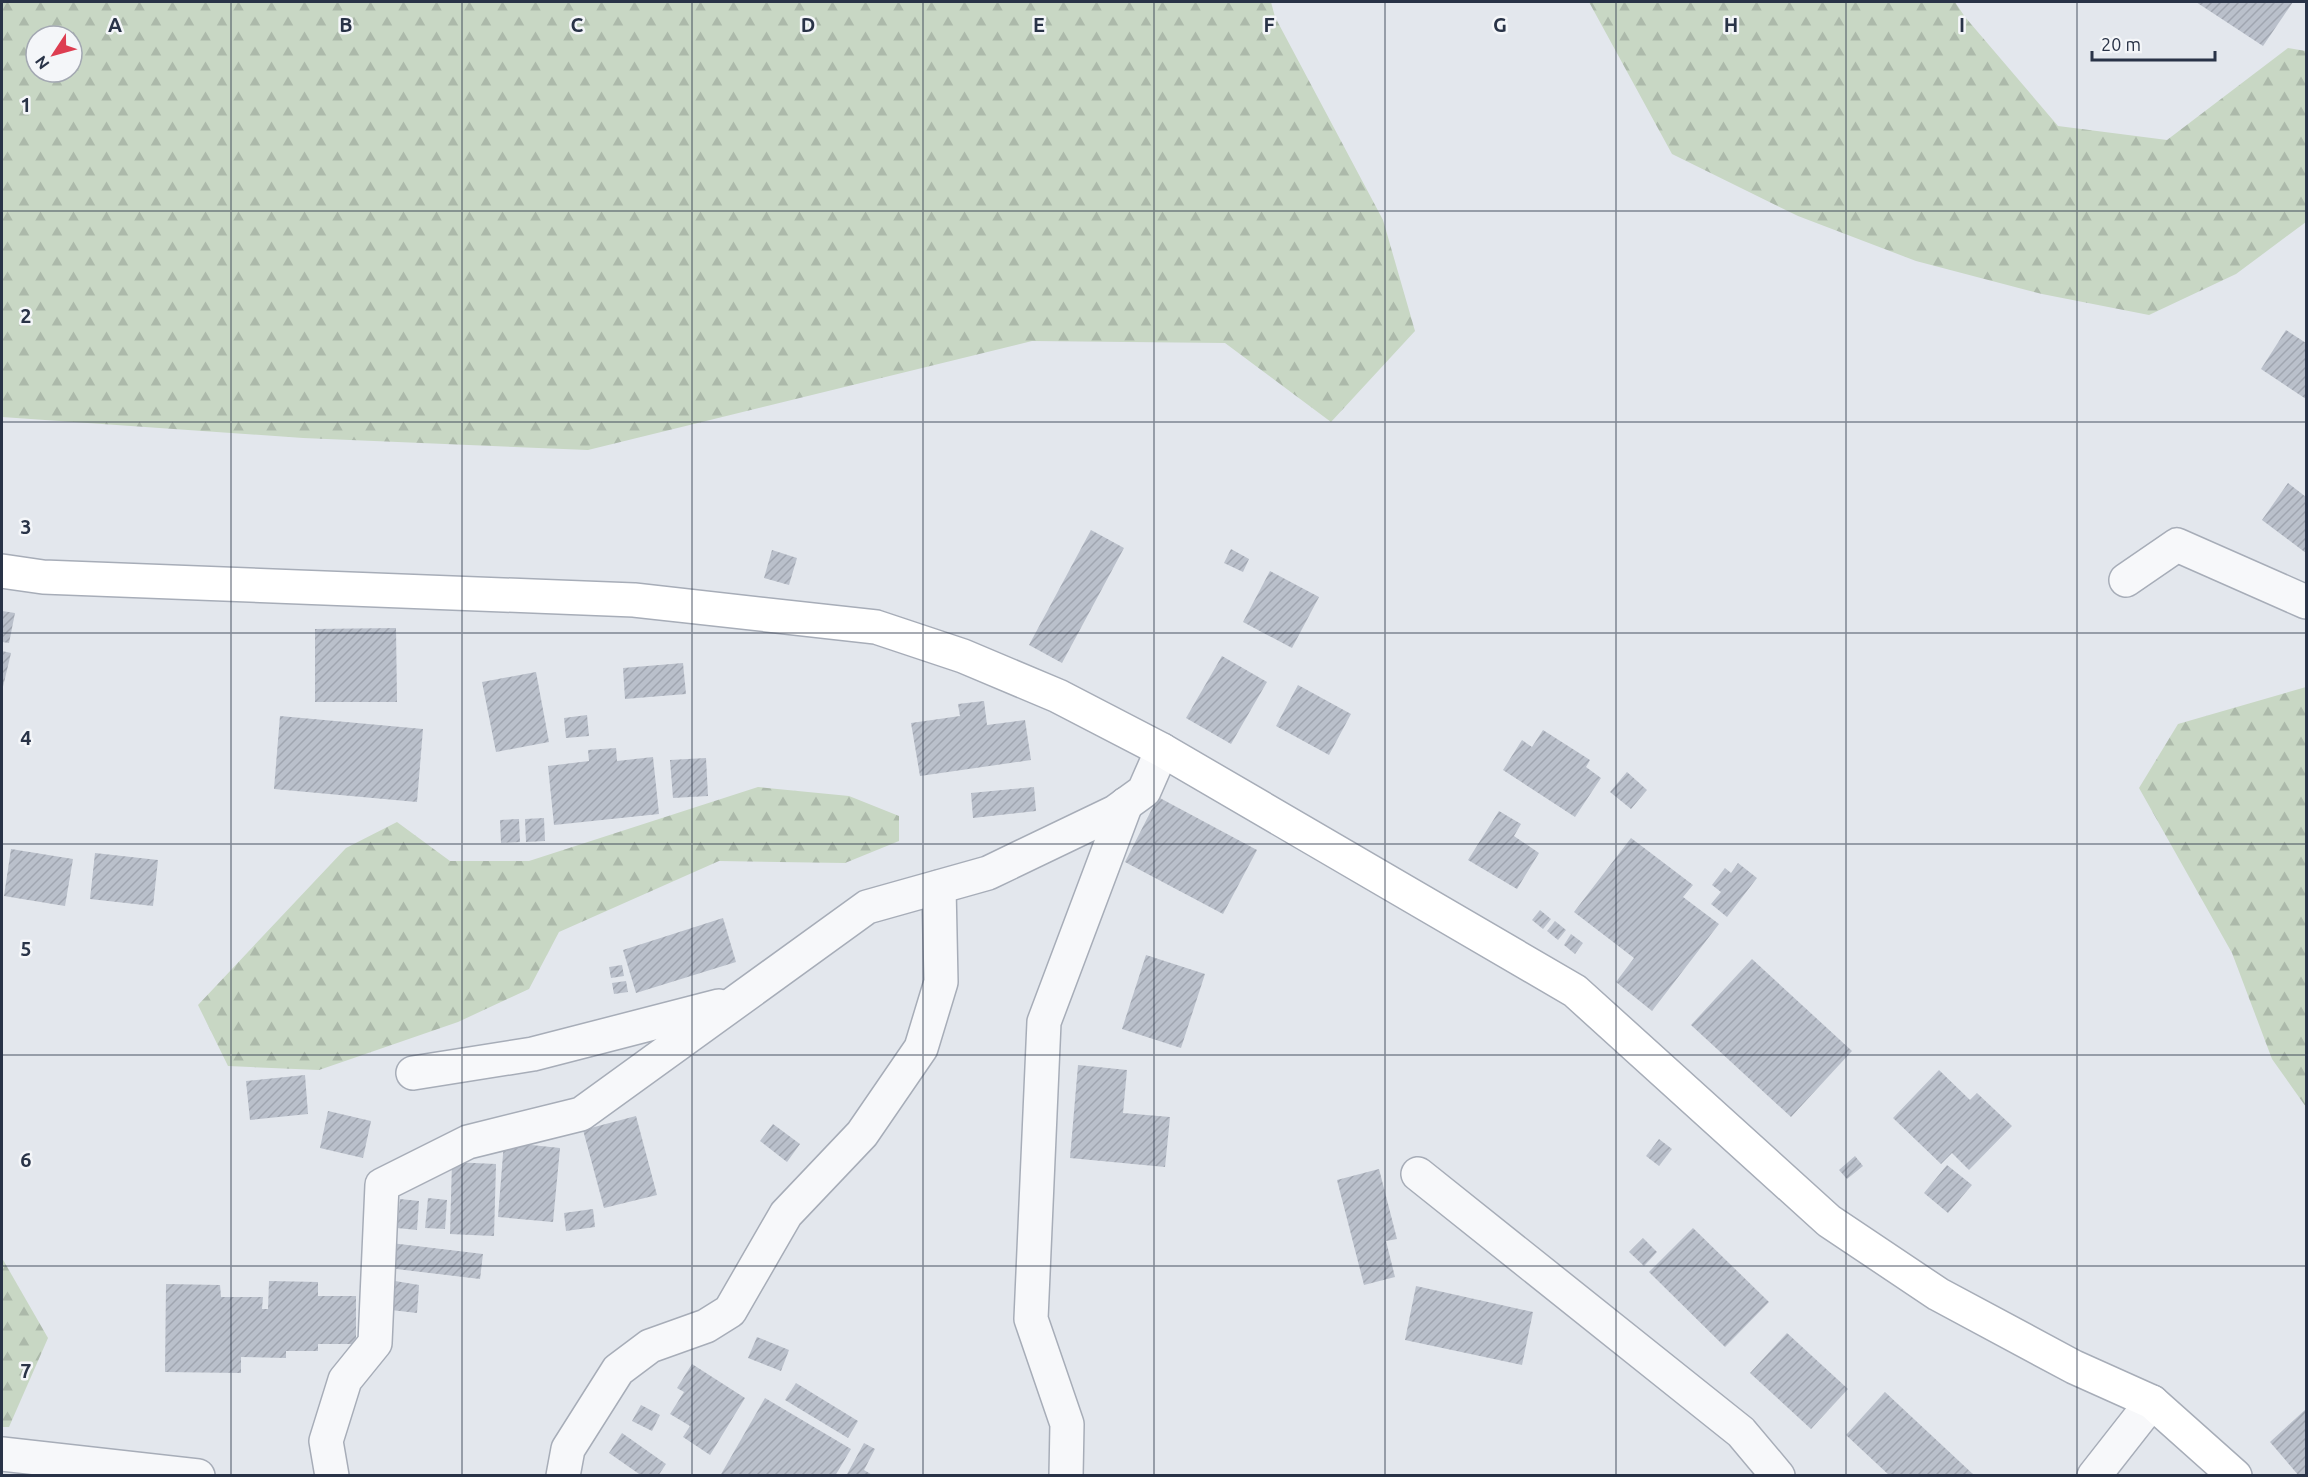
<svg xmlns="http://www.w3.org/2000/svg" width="2308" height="1477" font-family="Ubuntu,sans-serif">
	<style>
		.forest { fill: url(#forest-firs); fill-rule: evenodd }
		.building { fill: url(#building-hatch) }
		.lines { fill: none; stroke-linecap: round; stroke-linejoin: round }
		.street-casing { stroke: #a7adb8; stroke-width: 36 }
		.secondary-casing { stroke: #a7adb8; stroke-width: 36 }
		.street { stroke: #f7f8fa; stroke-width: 33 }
		.secondary { stroke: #fff; stroke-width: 33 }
		.grid { fill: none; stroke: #293347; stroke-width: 1.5; stroke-opacity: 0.55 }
		.grid-label { font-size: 20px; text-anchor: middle; font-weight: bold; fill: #293347; stroke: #f4f6f9; stroke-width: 5; stroke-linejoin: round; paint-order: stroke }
	</style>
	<defs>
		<pattern id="forest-firs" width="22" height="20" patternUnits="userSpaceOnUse" patternTransform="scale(1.5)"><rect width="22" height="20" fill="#c8d7c4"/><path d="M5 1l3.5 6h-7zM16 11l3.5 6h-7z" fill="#acb9aa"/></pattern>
		<pattern id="building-hatch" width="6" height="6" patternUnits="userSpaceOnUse" patternTransform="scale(1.5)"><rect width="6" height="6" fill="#bac0cb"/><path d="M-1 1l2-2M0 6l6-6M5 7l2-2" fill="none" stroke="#a0a5b0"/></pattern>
	</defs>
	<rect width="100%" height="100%" fill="#e3e7ed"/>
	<g class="forest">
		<path d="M2,2H1271L1275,17L1383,220L1415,331L1331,422L1225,343L1032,341L588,450L303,438L2,417ZM36,36H72V72H36Z"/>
		<path d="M1589,2H1955L1965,17L2058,126L2167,140L2288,48L2306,51V222L2236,274L2149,315L2042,294L1916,261L1798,216L1672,154Z"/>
		<path d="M2306,687V1107L2272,1059L2232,953L2139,788L2178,724Z"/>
		<path d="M758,787L849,796L899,816V841L845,863L719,861L559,932L529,989L458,1022L319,1070L228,1066L198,1005L346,848L397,822L450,861H529Z"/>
		<path d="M2,1258L48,1338L9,1427H2Z"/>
	</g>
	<g class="building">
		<path d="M2196,2H2293L2263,46Z"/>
		<path d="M2286,330L2306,343V399L2261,369Z"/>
		<path d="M2288,483L2306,497V553L2262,520Z"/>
		<path d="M1091,530L1124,548L1062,663L1029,645Z"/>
		<path d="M1231,549L1249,559L1243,572L1224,563Z"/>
		<path d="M772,550L797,558L789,585L764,578Z"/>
		<path d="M1270,571L1319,597L1292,648L1243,622Z"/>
		<path d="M2,611L15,613L9,643L2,642Z"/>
		<path d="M396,628L397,702H315V629Z"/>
		<path d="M2,651L11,653L2,691Z"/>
		<path d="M1222,656L1267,682L1231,744L1186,718Z"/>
		<path d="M683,663L686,694L625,699L623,668Z"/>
		<path d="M536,672L549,742L496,752L482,682Z"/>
		<path d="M1298,685L1351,714L1329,755L1276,726Z"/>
		<path d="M984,701L987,725L1025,720L1031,760L920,776L911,723L960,716L958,704Z"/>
		<path d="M587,715L589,736L566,738L564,718Z"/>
		<path d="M280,716L423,729L417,802L274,789Z"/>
		<path d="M1543,730L1590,760L1586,767L1601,778L1575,817L1503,770L1522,740L1532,747Z"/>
		<path d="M616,748L617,761L653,757L659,814L554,825L548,766L589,761L588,750Z"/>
		<path d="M706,758L708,796L673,798L670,760Z"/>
		<path d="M1627,772L1647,790L1631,809L1610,792Z"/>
		<path d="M1034,787L1036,811L973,818L971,793Z"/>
		<path d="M1158,797L1257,850L1223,914L1125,862Z"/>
		<path d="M1499,811L1521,824L1514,836L1539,853L1517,889L1468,860Z"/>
		<path d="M544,818L545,841L526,842L525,819Z"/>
		<path d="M519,819L520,842L501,843L500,820Z"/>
		<path d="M1631,838L1693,885L1683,897L1719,924L1652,1011L1616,982L1634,958L1574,912Z"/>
		<path d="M11,849L73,859L65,906L4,896Z"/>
		<path d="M95,853L158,860L153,906L90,899Z"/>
		<path d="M1738,863L1757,878L1727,917L1711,904L1721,892L1712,885L1725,868L1731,873Z"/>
		<path d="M1540,910L1551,919L1543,929L1532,920Z"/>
		<path d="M723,918L736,962L636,993L623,950Z"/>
		<path d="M1555,921L1566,930L1558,940L1547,931Z"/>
		<path d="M1571,934L1583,943L1575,954L1564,945Z"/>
		<path d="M1146,955L1205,974L1181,1048L1122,1029Z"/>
		<path d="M1752,959L1852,1051L1791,1117L1691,1025Z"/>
		<path d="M622,965L624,976L611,978L609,967Z"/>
		<path d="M626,981L628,992L614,994L612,983Z"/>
		<path d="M1078,1065L1127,1070L1123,1113L1170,1117L1165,1167L1070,1158Z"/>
		<path d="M1939,1070L1970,1100L1977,1093L2012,1126L1969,1170L1952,1153L1941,1164L1893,1118Z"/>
		<path d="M305,1075L308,1114L250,1120L246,1081Z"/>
		<path d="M328,1111L371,1121L363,1158L320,1148Z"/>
		<path d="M636,1116L657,1195L604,1208L583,1130Z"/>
		<path d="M773,1124L800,1144L787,1162L760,1141Z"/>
		<path d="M1659,1139L1672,1149L1659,1166L1646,1156Z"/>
		<path d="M504,1142L560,1148L553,1222L498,1217Z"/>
		<path d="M1855,1156L1863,1166L1847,1179L1839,1170Z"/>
		<path d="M452,1162L496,1164L494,1236L450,1234Z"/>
		<path d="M1947,1165L1972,1185L1948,1213L1924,1193Z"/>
		<path d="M1379,1169L1397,1239L1386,1241L1395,1277L1364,1285L1337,1180Z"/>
		<path d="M428,1198L447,1200L445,1229L425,1228Z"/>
		<path d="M400,1199L419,1201L417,1230L397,1228Z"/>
		<path d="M593,1209L595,1227L566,1231L564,1213Z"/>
		<path d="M1693,1228L1769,1302L1725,1347L1649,1272Z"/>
		<path d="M1643,1238L1657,1252L1644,1266L1629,1252Z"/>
		<path d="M391,1243L483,1254L480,1279L388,1268Z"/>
		<path d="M269,1281L318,1282V1296H356V1344H318V1351H286V1358L241,1357V1373L165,1372L166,1284L220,1285L221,1297H263L262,1309H268Z"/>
		<path d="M395,1281L419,1285L417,1313L391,1310Z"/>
		<path d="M1416,1286L1533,1312L1522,1365L1405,1340Z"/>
		<path d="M1787,1333L1848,1389L1811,1429L1750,1373Z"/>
		<path d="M757,1337L789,1350L781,1371L748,1358Z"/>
		<path d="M692,1364L745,1398L710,1455L683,1437L690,1426L670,1414L684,1392L677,1388Z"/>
		<path d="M796,1383L858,1421L848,1438L785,1400Z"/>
		<path d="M1885,1392L1975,1476H1890L1846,1435Z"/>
		<path d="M765,1398L851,1449L835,1476H720Z"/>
		<path d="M641,1405L660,1415L652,1431L632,1421Z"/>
		<path d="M2306,1409V1476H2299L2270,1442Z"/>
		<path d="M622,1433L666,1464L658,1476H642L609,1453Z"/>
		<path d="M864,1443L875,1449L864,1470L874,1476H846Z"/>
	</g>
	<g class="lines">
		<defs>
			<g id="street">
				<path d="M2126,580L2177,545L2306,602"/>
				<path d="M413,1073L533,1054L719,1006"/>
				<path d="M1418,1174L1741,1432L1778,1476"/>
				<path d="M2,1454L198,1476"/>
				<path d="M332,1476L326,1441L345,1380L375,1343L382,1185L468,1142L581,1114L867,907L988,873L1115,812L1144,791L1162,750"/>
				<path d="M563,1476L568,1449L618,1370L650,1346L706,1326L730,1311L786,1214L862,1134L921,1048L941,982L939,887"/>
				<path d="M1066,1476L1067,1424L1031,1319L1044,1022L1126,804"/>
				<path d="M2094,1476L2152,1402"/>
			</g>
			<path id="secondary" d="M2,571L43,577L634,600L876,627L963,656L1058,696L1162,750L1575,991L1829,1221L1938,1294L2074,1367L2152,1402L2235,1476"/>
		</defs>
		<use href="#street" class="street-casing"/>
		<use href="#secondary" class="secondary-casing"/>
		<use href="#street" class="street"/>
		<use href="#secondary" class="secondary"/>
	</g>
	<path class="grid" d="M231,2V1476M462,2V1476M692,2V1476M923,2V1476M1154,2V1476M1385,2V1476M1616,2V1476M1846,2V1476M2077,2V1476M2,211H2306M2,422H2306M2,633H2306M2,844H2306M2,1055H2306M2,1266H2306"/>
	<g class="grid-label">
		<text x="115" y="32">A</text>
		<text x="346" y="32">B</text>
		<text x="577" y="32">C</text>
		<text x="808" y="32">D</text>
		<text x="1039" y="32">E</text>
		<text x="1269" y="32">F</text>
		<text x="1500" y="32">G</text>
		<text x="1731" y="32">H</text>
		<text x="1962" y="32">I</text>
		<text x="26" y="112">1</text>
		<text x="26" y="323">2</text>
		<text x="26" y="534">3</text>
		<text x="26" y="745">4</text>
		<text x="26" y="956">5</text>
		<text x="26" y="1167">6</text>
		<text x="26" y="1378">7</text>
	</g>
	<rect width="2308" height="1477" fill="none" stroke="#293347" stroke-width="6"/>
	<g transform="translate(54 54) rotate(234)"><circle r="28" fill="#f4f6f9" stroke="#a3a8b2" stroke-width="1.5"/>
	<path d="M0-4.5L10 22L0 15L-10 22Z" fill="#dd3d51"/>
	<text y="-9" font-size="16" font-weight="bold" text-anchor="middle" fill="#293347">N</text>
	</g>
	<path d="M2092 51v9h123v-9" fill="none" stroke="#293347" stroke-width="3"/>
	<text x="2101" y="51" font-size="18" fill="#293347" stroke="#f4f6f9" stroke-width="4.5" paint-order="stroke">20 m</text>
</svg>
